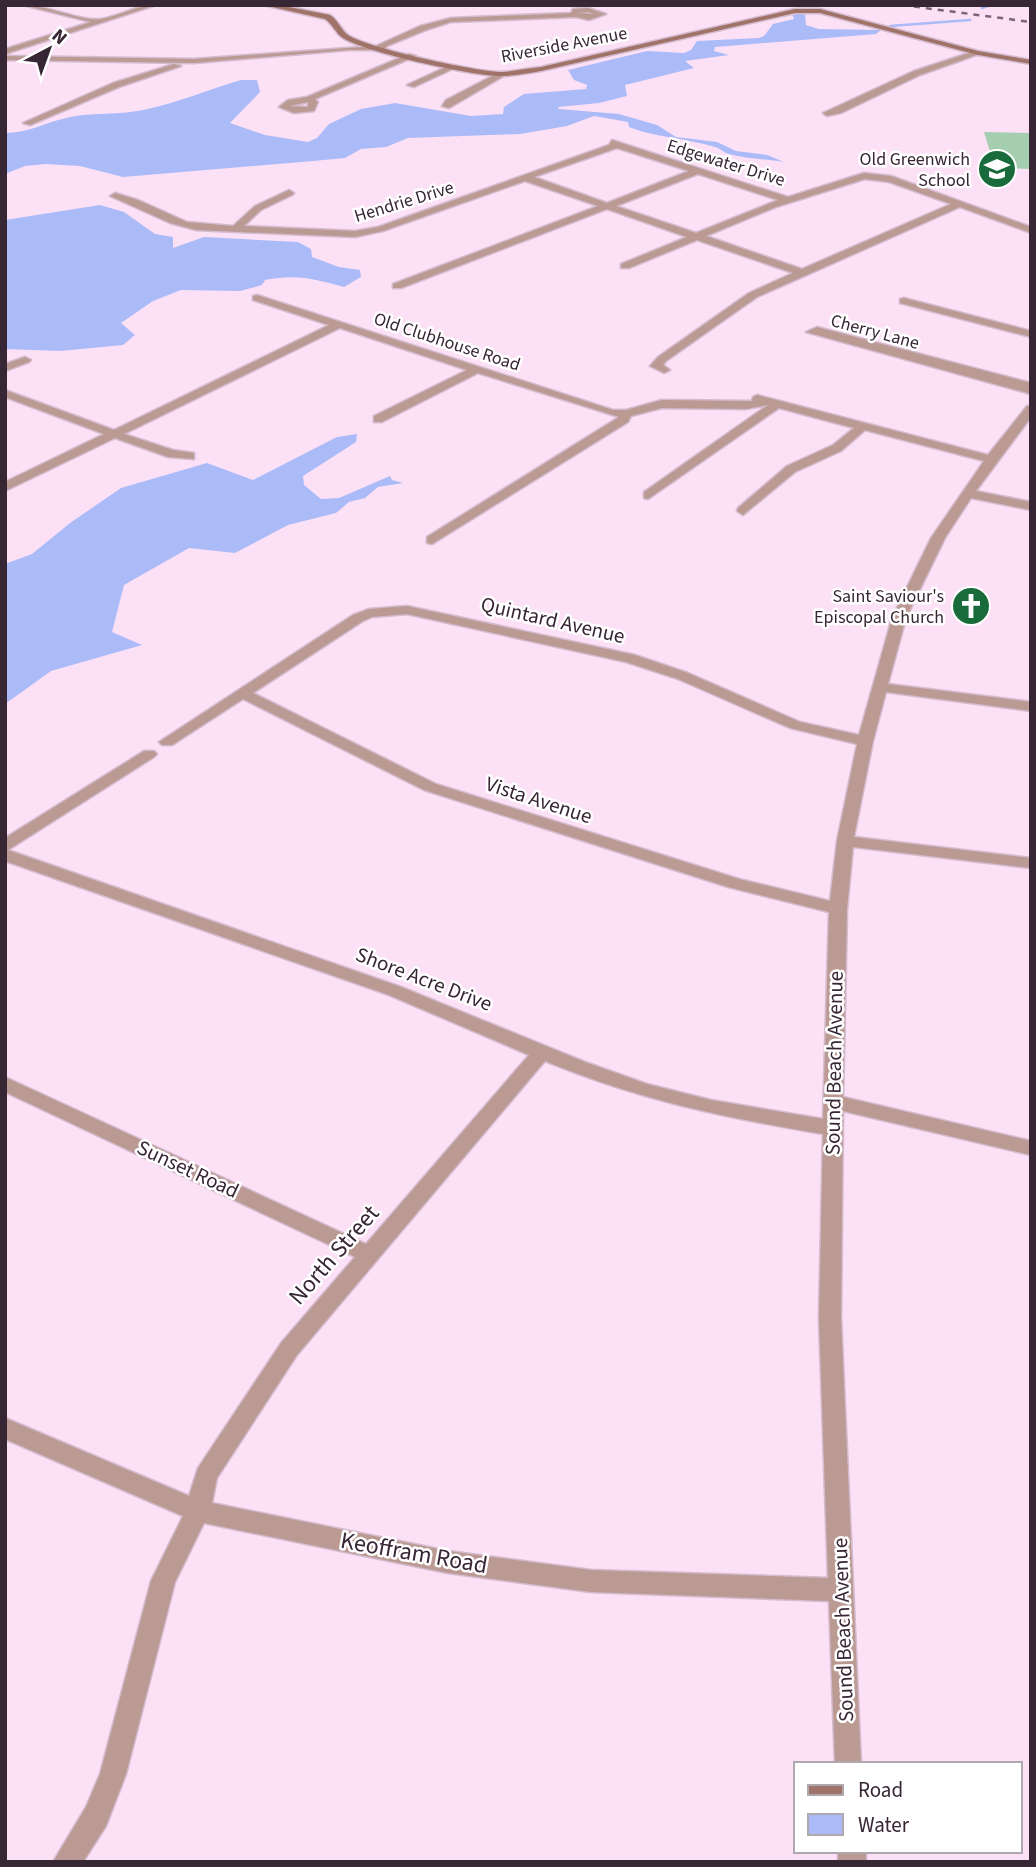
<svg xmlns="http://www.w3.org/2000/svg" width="1036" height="1867" font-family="'Source Sans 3',sans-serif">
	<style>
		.green { fill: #a5ceb0 }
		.water { fill: #abbbf8 }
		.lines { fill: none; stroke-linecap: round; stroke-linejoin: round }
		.stream { stroke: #abbbf8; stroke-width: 2.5 }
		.street-casing { stroke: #d5bbcf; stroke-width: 3 }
		.secondary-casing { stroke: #d5bbcf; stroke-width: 3 }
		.street { fill: #ba9a93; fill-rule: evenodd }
		.secondary { fill: #a07369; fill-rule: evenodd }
		.rail { stroke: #7a6576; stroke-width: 2.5; stroke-dasharray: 6 6; stroke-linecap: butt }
		.labels { text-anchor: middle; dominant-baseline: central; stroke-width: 5; stroke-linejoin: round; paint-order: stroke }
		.far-street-label { font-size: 18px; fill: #372634; stroke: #fff }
		.far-poi-label { font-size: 18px; fill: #372634; stroke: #fff; text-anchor: end }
		.street-label { font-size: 21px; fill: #372634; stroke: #fff }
		.near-street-label { font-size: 24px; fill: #372634; stroke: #fff }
	</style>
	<rect width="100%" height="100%" fill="#fce0f6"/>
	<path class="green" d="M984,132L1031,133V169L995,168Z"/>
	<g class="water">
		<path d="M792,14H805L806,25L819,29L881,30L876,34L715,47L714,51L729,55L685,61L694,68L625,85L627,96L599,103L558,107L559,109L619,114L657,125L676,137L717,142L736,151L767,155L784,162C767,159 746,159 729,154C724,153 720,148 715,147C686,138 657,138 629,127L628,122L594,116L567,126L520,134L408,138L386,147L361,149L345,158L313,161L123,177L80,166L45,164L25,166L5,174V133C27,133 42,124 62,119C91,111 120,116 148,109C180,102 210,89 241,80H257L260,92L230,123L265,135L308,142L317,138L329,124L361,109L395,103L471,116L503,114L504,107L524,94L586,89L587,85L574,80L568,70L647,51L684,53L691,50L697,41L759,38L764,36L773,24L794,19Z"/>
		<path d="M100,205L124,212L155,234L173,237V248L204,237L298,242L311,249L312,257L339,267L360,270L361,277L344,287C314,279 296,274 265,280L262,285L240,291L181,290L153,301L121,323L135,335L123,345L60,351L5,349V220Z"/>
		<path d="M357,434L356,442L303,476L304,485L321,499L339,498L390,476L392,480L403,483L378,487L365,498L349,502L336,513L288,525L235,553L189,548L124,585L112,632L142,645L51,671L5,704V564L32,554L70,523L121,488L207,463L253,480L337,437Z"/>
	</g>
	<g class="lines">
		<g class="stream">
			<path d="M1027,5L1031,6"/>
			<path d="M982,8L991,5"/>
			<path d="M890,26L970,20"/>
		</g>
		<defs>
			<g id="street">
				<path d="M23,5C47,5 82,22 101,19C120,16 136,5 156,5L5,54V49L91,22Z"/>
				<path d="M588,8L606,14L589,20L576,17L451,22L426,30L387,46L384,50H349L194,63L5,60V56L194,59L376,46L420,26L451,18L571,13L573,9ZM588,12L594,14L579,13Z"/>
				<path d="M975,51L982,53L920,75L841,113L827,116L823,113L914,71Z"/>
				<path d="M409,54L416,56L315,99L318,102L314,111L294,113L279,107L288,100L307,97ZM308,102V107L290,106Z"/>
				<path d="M174,64L181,66L119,87L30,125L23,123L113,83Z"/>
				<path d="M450,65L457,67L414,87L407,85Z"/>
				<path d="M500,72L507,74L449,108L442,106L446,100Z"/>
				<path d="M612,140L788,197L864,173L891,176L1031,227V233L960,207L757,297L666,361L663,365L670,370L664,373L650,366L658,357L749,293L793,273L697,240L629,268H621V264L687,237L607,209L401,288H393V284L598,206L525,181L383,231L355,237L196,230L170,223L110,196L115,193L138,200L187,222L233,226L255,206L289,190L294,193L292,195L261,210L244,226L355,231L378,227L609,145ZM617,148L689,171L607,203L534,177ZM698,174L778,200L696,233L616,206ZM865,179L889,182L951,204L802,269L706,236L776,207Z"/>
				<path d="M257,295L613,410H626L662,400L746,401H752L753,397L757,395L988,455L1027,406H1031V417L976,491L1031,502V510L971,498L945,538L906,618L888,684L1031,702V711L886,692L873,741L854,837L1031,858V868L853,847L847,909L843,1097L1031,1141V1155L843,1111L841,1318L861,1764H835L829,1601L591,1592L448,1573L204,1523L175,1582L126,1774L106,1826L83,1862H53L86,1807L100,1774L151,1581L183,1516L5,1439V1418L189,1496L198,1468L281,1343L355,1257L5,1092V1077L366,1244L529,1055L389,995L5,861V838L144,751H154L157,754L154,757L8,850L401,987L585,1062L647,1084L711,1100L823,1119L829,912L728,887L424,790L243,699L172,745H162L159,742L353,615L369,609L407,606L635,655L688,673L800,722L859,735L892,618L931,538L984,461L865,430L841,451L795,472L743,515L737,511L738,508L787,466L833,445L854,428L779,408L648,499L644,498V492L768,405L746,409L662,408L631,416L628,422L432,544L427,543V537L619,417L478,373L382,422H374V416L467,370L340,328L124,434L173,450L194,453V459L168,457L115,438L5,491V482L104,434L5,397V390L114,430L329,325L253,300V296ZM407,614L626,662L678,679L790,728L857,744L837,841L830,901L739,879L436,784L253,693L363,621L372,617ZM545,1061C640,1100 722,1117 823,1134L819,1318L828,1578L591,1570L448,1551L212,1503L217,1478L297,1355Z"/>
				<path d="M904,298L1031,331V337L900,303V299Z"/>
				<path d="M817,327L1031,383V394L806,332Z"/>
				<path d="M25,357L31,360L29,362L5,371V364Z"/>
				<rect x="838" y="1851" width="28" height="11"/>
			</g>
			<path id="secondary" d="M263,5H279L330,15C338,20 341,30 348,35C367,48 477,72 503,72C515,71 529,68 541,67L795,9H820L978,51L1031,60V64L978,55L820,13H795L541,71C529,73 515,76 503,76C476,77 364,52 343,38C335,33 333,24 325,19Z"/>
		</defs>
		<use href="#street" class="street-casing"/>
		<use href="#secondary" class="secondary-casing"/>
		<use href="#street" class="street"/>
		<use href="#secondary" class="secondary"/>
		<path class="rail" d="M902,5L1031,22"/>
	</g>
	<defs>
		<symbol id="school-disc" viewBox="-11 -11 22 22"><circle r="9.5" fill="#196b3c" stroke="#fff"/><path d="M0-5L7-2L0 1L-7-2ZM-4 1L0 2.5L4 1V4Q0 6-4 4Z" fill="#fff"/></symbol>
		<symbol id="church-disc" viewBox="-11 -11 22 22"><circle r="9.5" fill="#196b3c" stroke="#fff"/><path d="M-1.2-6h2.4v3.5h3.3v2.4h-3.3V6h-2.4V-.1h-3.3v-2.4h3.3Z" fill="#fff"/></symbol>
	</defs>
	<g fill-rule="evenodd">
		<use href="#school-disc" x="975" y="147" width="44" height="44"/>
		<use href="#church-disc" x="949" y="584" width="44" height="44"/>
	</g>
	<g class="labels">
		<g class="far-street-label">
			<text transform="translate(564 45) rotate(-11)">Riverside Avenue</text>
			<text transform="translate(726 163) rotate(17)">Edgewater Drive</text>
			<text transform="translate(404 202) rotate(-17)">Hendrie Drive</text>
			<text transform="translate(875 332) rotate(15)">Cherry Lane</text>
			<text transform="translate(447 342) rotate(18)">Old Clubhouse Road</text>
		</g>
		<g class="far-poi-label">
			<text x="970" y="159">Old Greenwich<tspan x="970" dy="21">School</tspan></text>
			<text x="944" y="596">Saint Saviour's<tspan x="944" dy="21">Episcopal Church</tspan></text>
		</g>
		<g class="street-label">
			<text transform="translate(553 620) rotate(13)">Quintard Avenue</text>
			<text transform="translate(539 800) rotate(18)">Vista Avenue</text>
			<text transform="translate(424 979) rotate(21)">Shore Acre Drive</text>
			<text transform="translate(834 1063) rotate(-89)">Sound Beach Avenue</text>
			<text transform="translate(188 1169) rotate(25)">Sunset Road</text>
			<text transform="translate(843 1630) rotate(-92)">Sound Beach Avenue</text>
		</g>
		<g class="near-street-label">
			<text transform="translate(334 1255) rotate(-49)">North Street</text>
			<text transform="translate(414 1553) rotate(10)">Keoffram Road</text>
		</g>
	</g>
	<rect width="1036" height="1867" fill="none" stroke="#372634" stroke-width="14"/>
	<rect x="794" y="1762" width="228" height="91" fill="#ffffff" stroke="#afa8ae" stroke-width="2"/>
	<rect x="808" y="1785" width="35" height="10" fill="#a07369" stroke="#afa8ae" stroke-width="2"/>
	<text x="858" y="1797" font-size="21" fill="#372634">Road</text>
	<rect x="808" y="1814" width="35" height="21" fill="#abbbf8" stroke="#afa8ae" stroke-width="2"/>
	<text x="858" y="1832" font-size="21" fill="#372634">Water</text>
	<g transform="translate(49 49) rotate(41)" stroke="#ffffff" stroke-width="5" paint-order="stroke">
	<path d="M0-5L12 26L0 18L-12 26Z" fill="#372634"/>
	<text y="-10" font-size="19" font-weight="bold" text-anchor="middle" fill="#372634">N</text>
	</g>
</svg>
